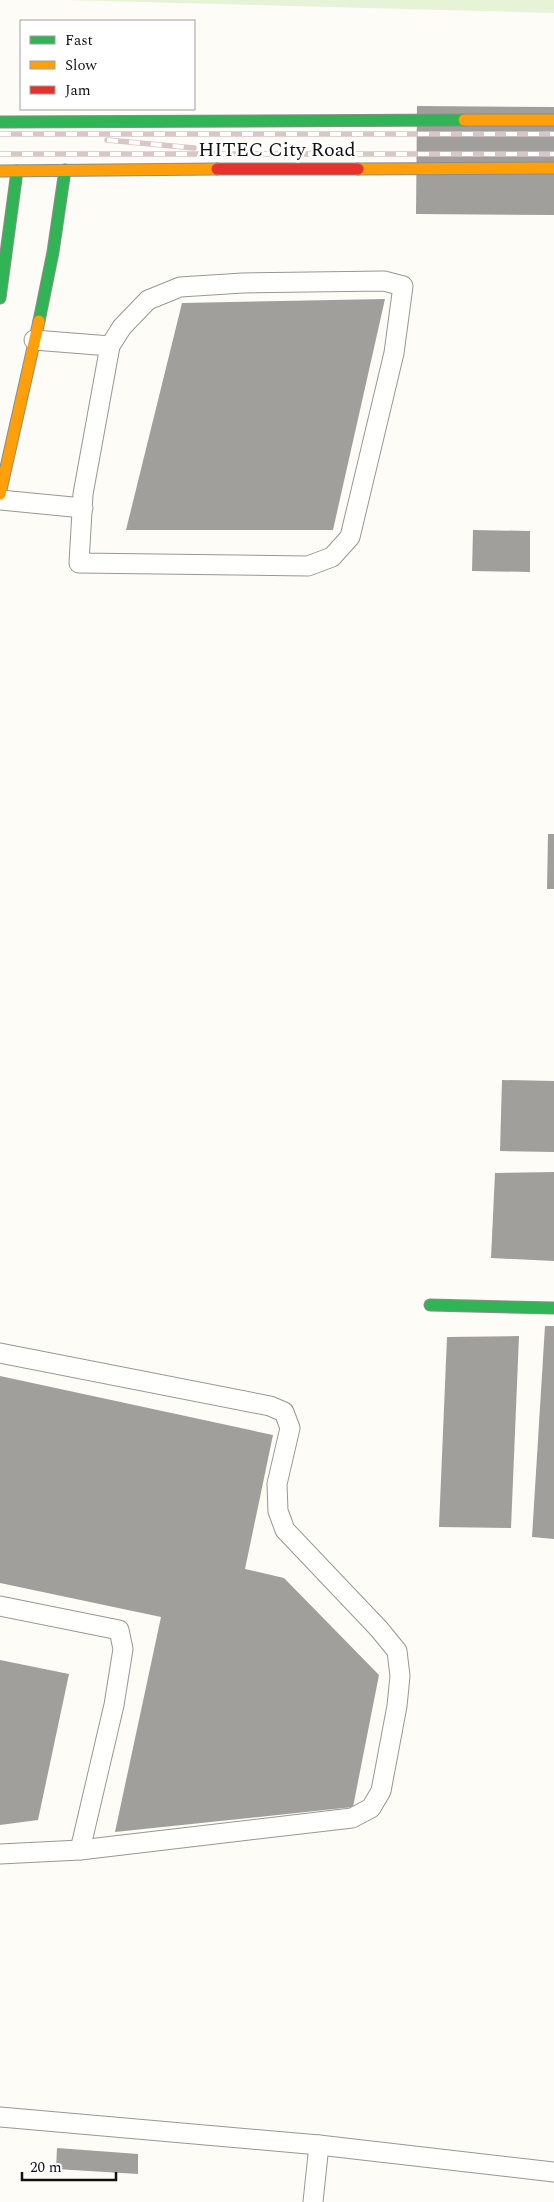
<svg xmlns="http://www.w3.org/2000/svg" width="554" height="2202" font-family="Spectral,serif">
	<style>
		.green { fill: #e7f3d7 }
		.building { fill: #a19f9c }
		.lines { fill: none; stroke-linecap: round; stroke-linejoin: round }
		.lane-casing { stroke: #979795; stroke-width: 21 }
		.fast-casing { stroke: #8e8d8b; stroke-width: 13 }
		.slow-casing { stroke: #8e8d8b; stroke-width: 13 }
		.jam-casing { stroke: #8e8d8b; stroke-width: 13 }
		.lane { stroke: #fffffe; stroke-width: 19 }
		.fast { stroke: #30b455; stroke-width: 11 }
		.slow { stroke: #ff9f0a; stroke-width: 11 }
		.jam { stroke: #e5322d; stroke-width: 11 }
		.rail-casing { stroke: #d9c6c7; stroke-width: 5.5 }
		.rail { stroke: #fff; stroke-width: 4; stroke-dasharray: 11; stroke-linecap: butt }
		.labels { text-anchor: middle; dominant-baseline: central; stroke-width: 5; stroke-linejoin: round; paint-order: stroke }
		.street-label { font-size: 20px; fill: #111; stroke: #fff }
	</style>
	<rect width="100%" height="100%" fill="#fdfcf7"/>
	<path class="green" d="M66,0H554V13Z"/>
	<g class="building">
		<path d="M417,106L554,107V215L416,214Z"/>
		<path d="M385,299L333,530H126L182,303Z"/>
		<path d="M473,530L530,531V572L472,571Z"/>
		<path d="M548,834H554V889H547Z"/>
		<path d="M502,1080L554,1081V1152L500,1151Z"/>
		<path d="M554,1172V1261L491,1258L495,1173Z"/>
		<path d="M545,1326H554V1539L532,1537Z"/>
		<path d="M519,1336L511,1528L439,1527L447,1337Z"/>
		<path d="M0,1376L273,1435L245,1569L284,1578L379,1675L353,1807L115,1832L161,1617L0,1583Z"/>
		<path d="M0,1660L69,1674L38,1820L0,1825Z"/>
		<path d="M57,2148L138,2154V2174L56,2169Z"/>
	</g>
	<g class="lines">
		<defs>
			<g id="lane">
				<path d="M384,281L403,286L394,353L350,537L332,557L308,566L79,563L83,494L110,346L122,327L148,300L180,287L243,283Z"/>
				<path d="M34,340L110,346"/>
				<path d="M0,500L83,508"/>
				<path d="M0,1353L270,1406L284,1412L290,1428L277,1484L278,1511L285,1530L379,1629L397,1651L400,1676L397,1706L381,1791L371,1808L352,1818L80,1850L114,1705L123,1649L119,1630L0,1606"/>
				<path d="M0,1854L80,1850"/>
				<path d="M0,2117L319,2145L554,2172"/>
				<path d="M313,2202L319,2145"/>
			</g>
			<g id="fast">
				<path d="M0,122L464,120"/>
				<path d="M0,298L17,171"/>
				<path d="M39,321L53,252L65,170"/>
				<path d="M430,1305L554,1308"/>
			</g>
			<g id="slow">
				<path d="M464,120H554"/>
				<path d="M358,169L554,168"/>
				<path d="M0,171L217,169"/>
				<path d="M0,494L39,321"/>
			</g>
			<path id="jam" d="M217,169H358"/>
		</defs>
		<use href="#lane" class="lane-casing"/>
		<use href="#fast" class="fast-casing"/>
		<use href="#slow" class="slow-casing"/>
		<use href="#jam" class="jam-casing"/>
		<use href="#lane" class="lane"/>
		<use href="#fast" class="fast"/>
		<use href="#slow" class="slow"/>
		<use href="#jam" class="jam"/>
		<defs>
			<g id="rail">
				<path d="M0,134H554"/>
				<path d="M107,140L194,148"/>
				<path d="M0,154H554"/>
			</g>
		</defs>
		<use href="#rail" class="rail-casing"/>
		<use href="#rail" class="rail"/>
	</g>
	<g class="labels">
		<g class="street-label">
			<text x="277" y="150">HITEC City Road</text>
		</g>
	</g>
	<rect x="20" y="20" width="175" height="90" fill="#ffffff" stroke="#a0a0a0"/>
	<rect x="30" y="36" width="25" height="8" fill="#30b455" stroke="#a0a0a0"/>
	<text x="65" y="45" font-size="15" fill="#111111">Fast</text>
	<rect x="30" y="61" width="25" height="8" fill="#ff9f0a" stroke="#a0a0a0"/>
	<text x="65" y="70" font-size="15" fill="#111111">Slow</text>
	<rect x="30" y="86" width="25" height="8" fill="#e5322d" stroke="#a0a0a0"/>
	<text x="65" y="95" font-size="15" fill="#111111">Jam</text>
	<path d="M22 2172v8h94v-8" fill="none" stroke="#111111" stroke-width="2.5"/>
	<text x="30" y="2172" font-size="15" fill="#111111" stroke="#ffffff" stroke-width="4" paint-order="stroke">20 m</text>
</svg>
